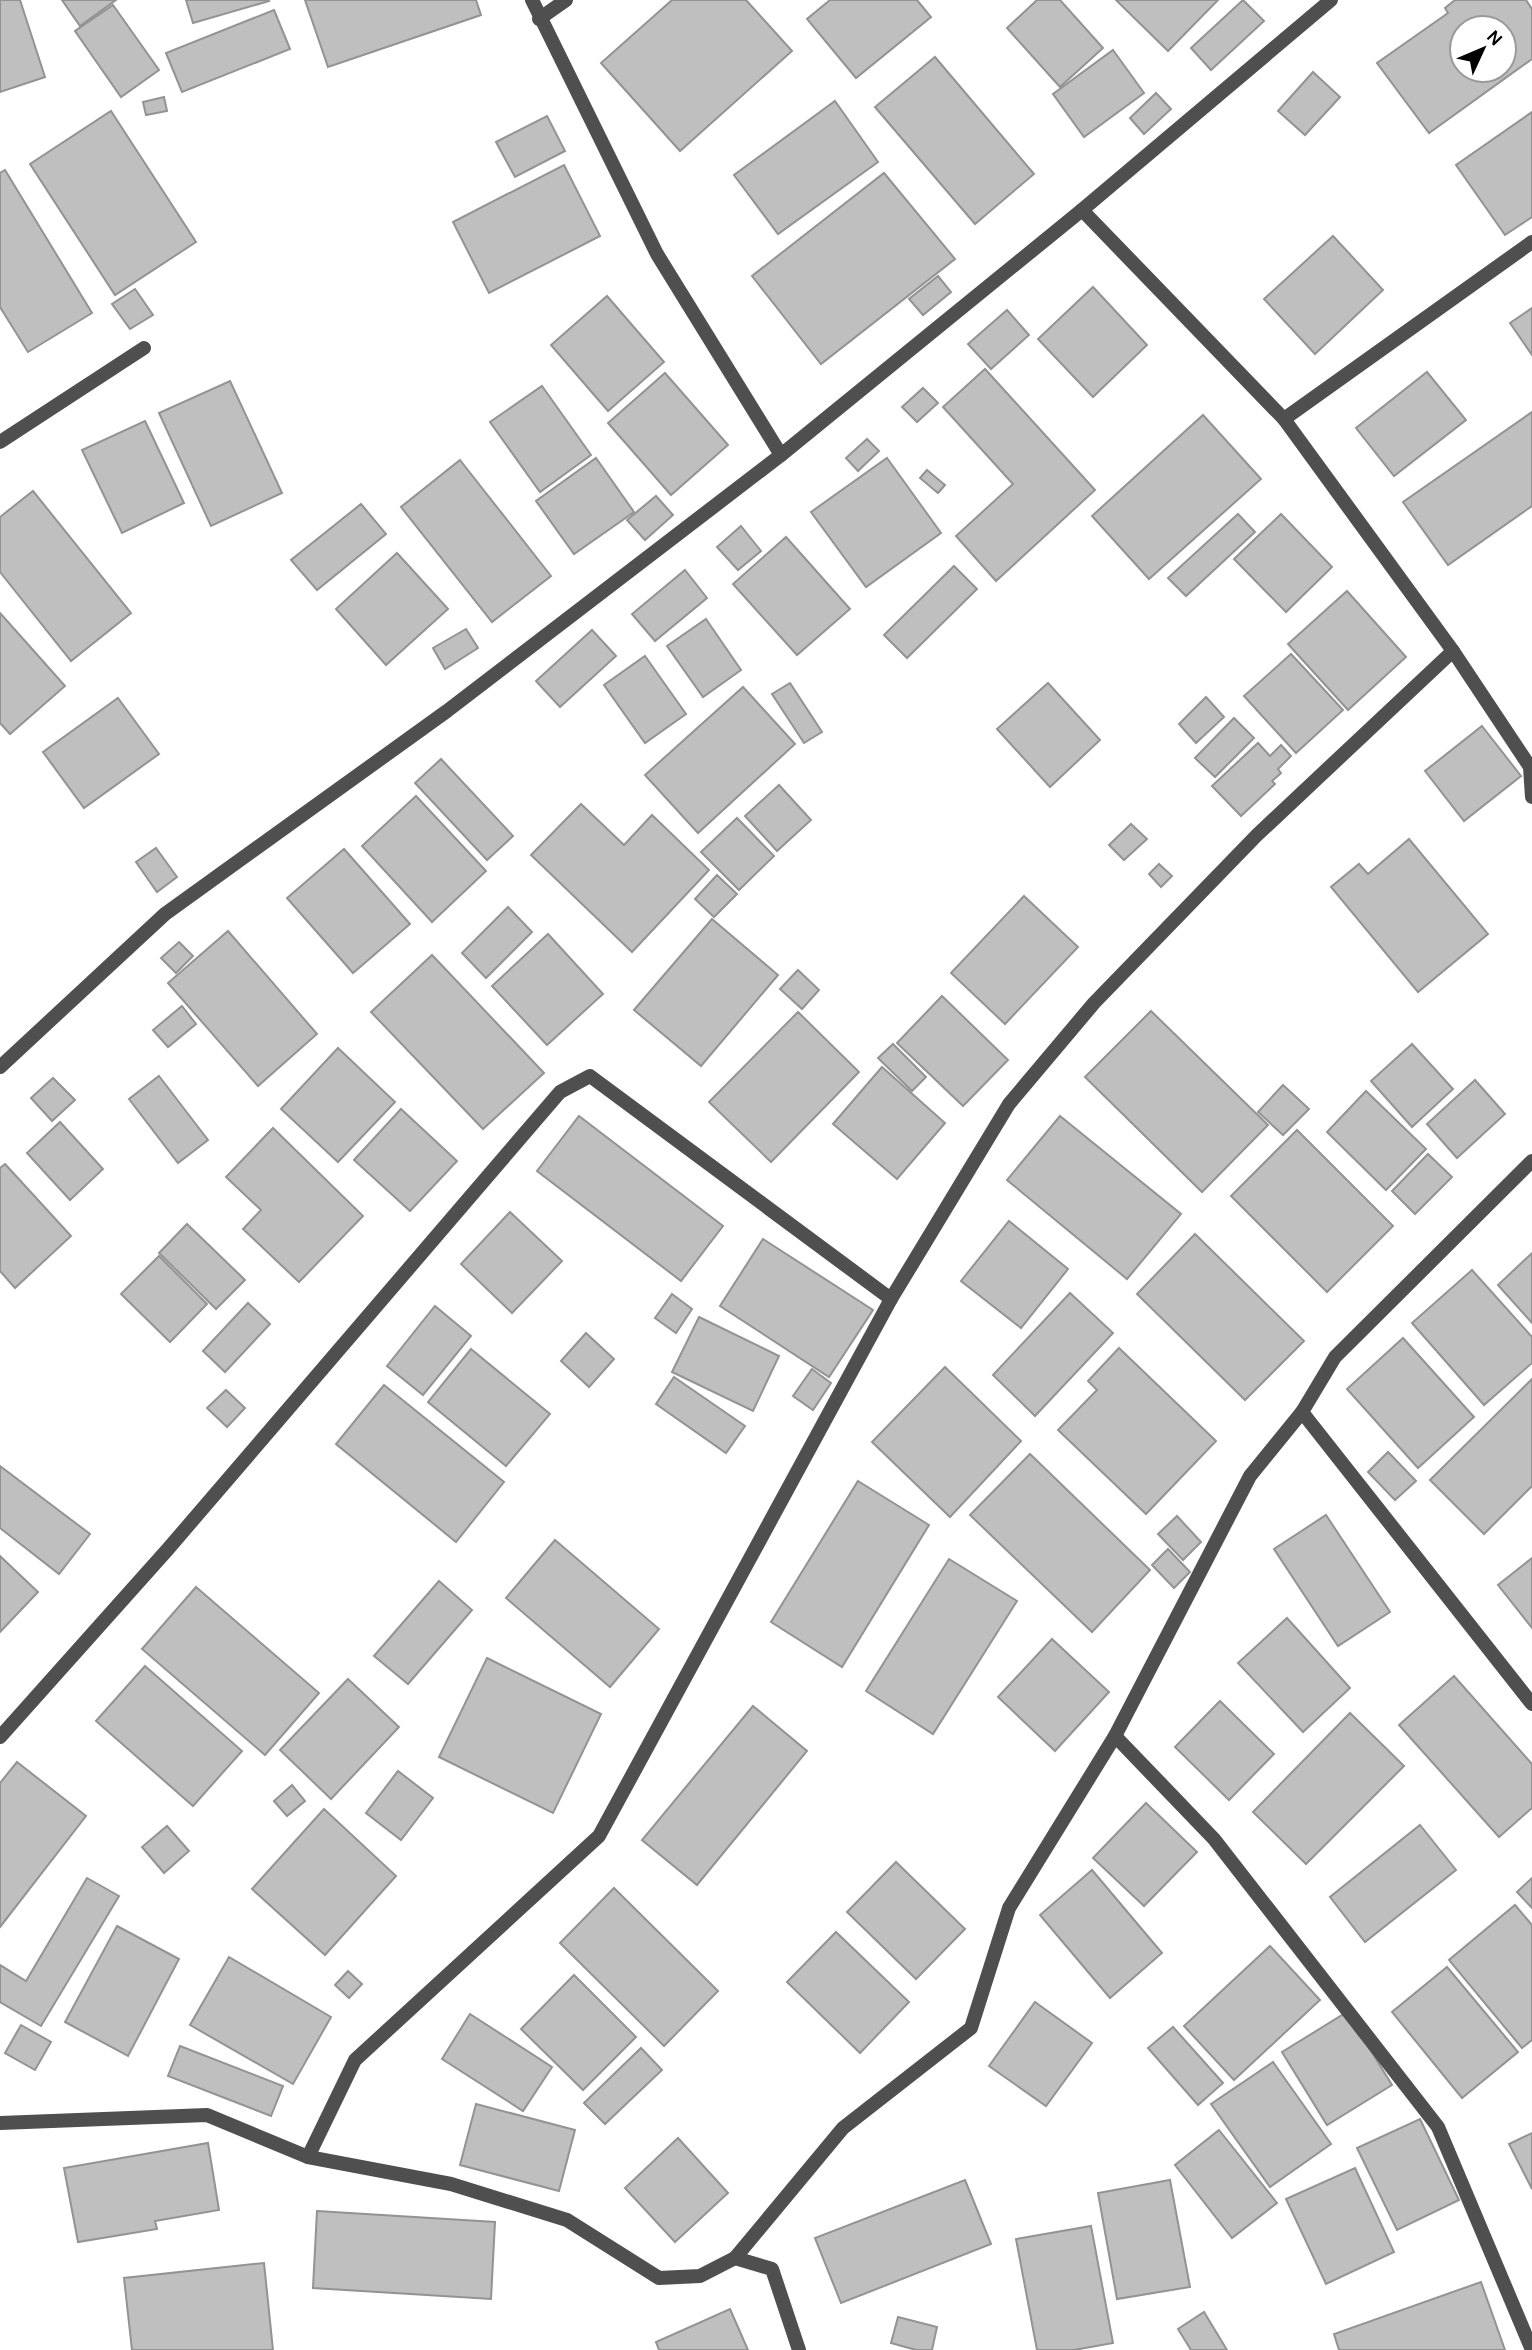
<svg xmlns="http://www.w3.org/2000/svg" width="1532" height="2350" font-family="Karla,sans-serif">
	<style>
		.building { fill: #bfbfbf; stroke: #939393; stroke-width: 2; fill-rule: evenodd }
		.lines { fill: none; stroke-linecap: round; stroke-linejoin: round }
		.street { stroke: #4f4f4f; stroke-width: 14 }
	</style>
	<rect width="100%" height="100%" fill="#fff"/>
	<g class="building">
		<path d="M0,0H20L45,77L0,92Z"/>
		<path d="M62,0H116L80,26Z"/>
		<path d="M186,0H268L269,1L193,23Z"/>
		<path d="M305,0H476L481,15L328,67Z"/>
		<path d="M672,0H746L792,51L680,151L601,63Z"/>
		<path d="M830,0H917L931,17L856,78L807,19Z"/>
		<path d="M1037,0H1060L1103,48L1060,87L1007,28Z"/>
		<path d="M1116,0H1218L1168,51Z"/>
		<path d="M1243,0L1264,21L1211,70L1191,48Z"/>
		<path d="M1455,0H1526L1532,9V59L1429,133L1377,63L1448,13L1445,8ZM1462,28H1504V70H1462Z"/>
		<path d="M113,5L159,70L121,97L75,31Z"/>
		<path d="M274,10L290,49L182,92L166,53Z"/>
		<path d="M1113,50L1144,93L1084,137L1053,94Z"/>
		<path d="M935,57L1034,174L975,224L875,107Z"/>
		<path d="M1313,72L1340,97L1305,135L1278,111Z"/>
		<path d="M1156,93L1171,109L1144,134L1130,118Z"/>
		<path d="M164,97L167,111L146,115L143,102Z"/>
		<path d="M835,101L878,162L778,234L734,175Z"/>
		<path d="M111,111L196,242L115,295L30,164Z"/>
		<path d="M1532,112V217L1505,235L1456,165Z"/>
		<path d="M547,116L565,151L515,177L496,142Z"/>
		<path d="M564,165L600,236L489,293L453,222Z"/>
		<path d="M5,170L92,313L28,352L0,307V173Z"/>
		<path d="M884,173L955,259L821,364L752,276Z"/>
		<path d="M1333,236L1383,290L1315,354L1264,299Z"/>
		<path d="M938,276L951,292L923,315L909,299Z"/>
		<path d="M1093,287L1147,345L1093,397L1038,339Z"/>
		<path d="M135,289L153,315L130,329L112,304Z"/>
		<path d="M607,296L664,362L608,411L551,345Z"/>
		<path d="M1532,308V355L1510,323Z"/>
		<path d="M1007,310L1029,335L991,369L968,344Z"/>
		<path d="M985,369L1095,490L996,581L956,536L1013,484L943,407Z"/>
		<path d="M1427,372L1466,420L1394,476L1356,428Z"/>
		<path d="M665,373L728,445L671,495L608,423Z"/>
		<path d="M230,381L282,493L211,526L159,413Z"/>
		<path d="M542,386L591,455L540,492L490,422Z"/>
		<path d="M923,388L938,403L917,422L902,407Z"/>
		<path d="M1532,412V506L1448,565L1403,502Z"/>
		<path d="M1203,415L1261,479L1149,579L1092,516Z"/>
		<path d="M145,421L184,503L122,533L82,450Z"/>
		<path d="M867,439L879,451L858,471L846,458Z"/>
		<path d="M596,458L634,512L574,554L536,501Z"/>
		<path d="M887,458L941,533L866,587L811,512Z"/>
		<path d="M460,460L551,576L492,622L401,507Z"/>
		<path d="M927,470L945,485L938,493L920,478Z"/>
		<path d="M33,491L131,613L71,661L0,572V517Z"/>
		<path d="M656,496L673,515L645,540L627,520Z"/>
		<path d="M361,504L386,534L317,590L291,560Z"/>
		<path d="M1238,514L1255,532L1186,596L1168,578Z"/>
		<path d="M1281,514L1332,567L1286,612L1234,559Z"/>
		<path d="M741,526L761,551L738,570L717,547Z"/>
		<path d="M786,537L850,609L797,655L733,584Z"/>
		<path d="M397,553L448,609L386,665L336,609Z"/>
		<path d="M954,566L977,589L907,658L884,635Z"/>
		<path d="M685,570L707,598L655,641L632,614Z"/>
		<path d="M1347,591L1406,657L1348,710L1288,644Z"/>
		<path d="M0,613L65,686L10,734L0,723Z"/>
		<path d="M706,619L741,670L703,697L667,646Z"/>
		<path d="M466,629L478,648L445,669L433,648Z"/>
		<path d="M592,630L616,656L560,707L536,681Z"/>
		<path d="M1291,654L1343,710L1296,753L1244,696Z"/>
		<path d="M645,656L686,714L645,743L604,685Z"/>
		<path d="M790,683L822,732L804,743L772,694Z"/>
		<path d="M1048,683L1100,740L1050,787L997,729Z"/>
		<path d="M743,687L795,744L698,833L645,775Z"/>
		<path d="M1206,697L1224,717L1196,743L1179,724Z"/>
		<path d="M118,698L159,754L84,808L43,752Z"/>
		<path d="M1234,718L1254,738L1215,777L1195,758Z"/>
		<path d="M1482,726L1521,776L1464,821L1425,771Z"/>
		<path d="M1258,743L1270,756L1281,745L1291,756L1278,769L1281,773L1272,781L1275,784L1241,816L1212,786Z"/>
		<path d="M441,759L513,836L487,860L415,783Z"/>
		<path d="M779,785L811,820L777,851L745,816Z"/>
		<path d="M416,796L486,871L432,922L362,846Z"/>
		<path d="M581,804L624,845L652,815L709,870L632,952L531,855Z"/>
		<path d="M737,818L774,856L739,890L701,852Z"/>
		<path d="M1131,824L1147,839L1124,860L1109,845Z"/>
		<path d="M1409,839L1488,934L1418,992L1331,887L1359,864L1368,874Z"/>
		<path d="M156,848L177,877L157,892L136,862Z"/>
		<path d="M344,849L410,924L353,973L287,898Z"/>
		<path d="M1159,864L1172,876L1161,887L1149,874Z"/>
		<path d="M717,875L737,894L714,917L695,899Z"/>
		<path d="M1024,896L1078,947L1005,1024L951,973Z"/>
		<path d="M508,907L532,932L486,978L462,953Z"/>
		<path d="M712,919L778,975L701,1066L634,1010Z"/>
		<path d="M228,931L317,1034L258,1086L168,983Z"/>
		<path d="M548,934L603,994L547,1045L492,986Z"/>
		<path d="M179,942L193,956L176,973L161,958Z"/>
		<path d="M432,955L544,1073L483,1129L371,1012Z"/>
		<path d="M798,970L819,990L802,1009L780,989Z"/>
		<path d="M942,996L1008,1060L963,1106L897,1043Z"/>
		<path d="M182,1006L196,1024L168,1047L153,1030Z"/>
		<path d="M1151,1011L1268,1125L1202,1192L1085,1077Z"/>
		<path d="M798,1012L859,1072L771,1162L709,1102Z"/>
		<path d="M893,1044L926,1077L912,1091L878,1058Z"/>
		<path d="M1412,1044L1453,1089L1412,1127L1371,1081Z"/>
		<path d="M338,1048L395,1102L338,1162L281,1109Z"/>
		<path d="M882,1067L945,1123L897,1179L833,1124Z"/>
		<path d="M159,1076L208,1140L178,1163L129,1099Z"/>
		<path d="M53,1078L75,1100L52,1121L31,1098Z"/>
		<path d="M1475,1080L1505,1114L1457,1158L1427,1124Z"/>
		<path d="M1283,1085L1309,1109L1283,1135L1258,1112Z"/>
		<path d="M1366,1091L1426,1149L1386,1190L1327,1132Z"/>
		<path d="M401,1109L457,1161L410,1211L354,1160Z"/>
		<path d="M579,1116L723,1226L681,1281L537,1171Z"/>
		<path d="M1060,1116L1181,1214L1127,1279L1007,1180Z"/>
		<path d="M60,1122L103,1169L70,1200L27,1153Z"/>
		<path d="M273,1128L363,1216L299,1282L243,1229L261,1210L226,1177Z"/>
		<path d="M1297,1130L1393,1226L1327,1292L1231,1196Z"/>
		<path d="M1428,1154L1452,1177L1415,1214L1392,1191Z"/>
		<path d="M5,1164L71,1236L15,1288L0,1271V1168Z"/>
		<path d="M510,1212L562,1261L512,1313L461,1264Z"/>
		<path d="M1009,1221L1068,1269L1021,1328L961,1281Z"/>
		<path d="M187,1224L245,1280L216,1309L159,1253Z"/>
		<path d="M1195,1234L1304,1341L1245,1400L1137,1294Z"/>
		<path d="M763,1239L873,1310L829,1377L720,1306Z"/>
		<path d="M1532,1253V1323L1498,1285Z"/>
		<path d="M159,1256L207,1304L170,1342L121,1294Z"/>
		<path d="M1472,1270L1532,1337V1363L1484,1405L1412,1323Z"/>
		<path d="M1070,1293L1113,1333L1035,1416L993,1375Z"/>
		<path d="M672,1294L692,1309L676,1333L655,1318Z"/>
		<path d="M248,1303L270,1324L225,1372L203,1351Z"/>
		<path d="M435,1306L471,1336L423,1395L387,1366Z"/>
		<path d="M699,1317L779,1356L753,1411L672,1372Z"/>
		<path d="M586,1333L614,1359L589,1387L561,1361Z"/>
		<path d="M1403,1338L1474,1417L1418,1468L1347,1389Z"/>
		<path d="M1119,1348L1216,1441L1146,1514L1058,1430L1097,1390L1088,1381Z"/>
		<path d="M471,1349L550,1414L506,1466L428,1402Z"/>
		<path d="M945,1367L1021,1441L950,1517L872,1442Z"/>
		<path d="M812,1369L831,1383L813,1410L793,1396Z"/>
		<path d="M674,1377L745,1426L726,1453L656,1404Z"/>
		<path d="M1532,1379V1486L1484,1534L1430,1480Z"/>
		<path d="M384,1385L504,1482L456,1542L336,1444Z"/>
		<path d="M226,1390L245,1408L227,1427L207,1408Z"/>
		<path d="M1388,1452L1416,1481L1395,1500L1368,1472Z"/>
		<path d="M1030,1454L1150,1570L1092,1632L970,1515Z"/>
		<path d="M0,1466L90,1534L59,1574L0,1528Z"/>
		<path d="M858,1481L929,1525L842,1667L771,1622Z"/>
		<path d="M1326,1515L1390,1612L1338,1646L1274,1549Z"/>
		<path d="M1177,1516L1201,1542L1183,1560L1158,1534Z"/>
		<path d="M555,1540L659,1629L610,1687L506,1598Z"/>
		<path d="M1168,1549L1190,1572L1174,1588L1152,1565Z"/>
		<path d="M0,1556L38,1592L0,1632Z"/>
		<path d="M1532,1558V1628L1498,1585Z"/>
		<path d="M949,1559L1017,1601L933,1734L866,1691Z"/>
		<path d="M439,1581L472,1610L408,1684L374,1656Z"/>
		<path d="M196,1587L319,1693L265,1755L142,1649Z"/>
		<path d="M1287,1618L1350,1688L1303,1732L1238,1663Z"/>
		<path d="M1052,1639L1109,1692L1055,1751L998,1697Z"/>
		<path d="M487,1658L601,1714L553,1813L439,1757Z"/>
		<path d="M145,1666L242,1751L193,1806L96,1721Z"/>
		<path d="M1454,1676L1532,1764V1808L1499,1837L1399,1725Z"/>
		<path d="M348,1679L399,1727L331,1799L280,1750Z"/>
		<path d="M1220,1701L1274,1754L1229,1800L1175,1747Z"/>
		<path d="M753,1706L807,1751L697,1885L642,1840Z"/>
		<path d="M1350,1713L1404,1766L1306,1864L1253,1812Z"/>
		<path d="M17,1762L86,1816L0,1927V1783Z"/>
		<path d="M398,1771L433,1798L401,1840L366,1813Z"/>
		<path d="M292,1785L305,1801L287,1816L274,1801Z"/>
		<path d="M1146,1803L1197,1852L1144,1906L1093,1858Z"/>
		<path d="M324,1809L396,1876L325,1955L252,1889Z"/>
		<path d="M1420,1825L1456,1870L1365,1942L1330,1897Z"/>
		<path d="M167,1826L189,1851L164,1873L142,1847Z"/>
		<path d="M896,1862L965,1929L916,1979L847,1912Z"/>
		<path d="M1092,1870L1162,1953L1110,1998L1040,1915Z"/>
		<path d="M87,1878L119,1896L41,2026L0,2002V1965L26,1981Z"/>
		<path d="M1532,1878V1908L1517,1892Z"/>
		<path d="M614,1888L718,1991L664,2046L560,1943Z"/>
		<path d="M1515,1905L1532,1925V2040L1522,2048L1449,1960Z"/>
		<path d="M117,1926L179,1959L128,2056L65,2022Z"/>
		<path d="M836,1932L909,2002L860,2053L787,1982Z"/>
		<path d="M1270,1946L1320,2000L1234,2080L1184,2026Z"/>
		<path d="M229,1957L331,2017L293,2084L190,2025Z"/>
		<path d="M1447,1967L1518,2052L1462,2098L1392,2012Z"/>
		<path d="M348,1971L362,1984L349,1998L335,1985Z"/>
		<path d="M574,1975L636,2037L583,2090L521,2029Z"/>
		<path d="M1035,2002L1092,2043L1046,2106L989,2066Z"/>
		<path d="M1347,2012L1392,2085L1327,2125L1282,2052Z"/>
		<path d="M470,2014L552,2067L523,2111L442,2059Z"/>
		<path d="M21,2025L51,2042L35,2070L5,2053Z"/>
		<path d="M1173,2027L1223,2083L1198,2105L1148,2048Z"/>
		<path d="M180,2046L283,2086L271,2116L168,2076Z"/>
		<path d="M641,2048L662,2070L605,2124L584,2103Z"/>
		<path d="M1273,2062L1331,2144L1270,2187L1211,2104Z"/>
		<path d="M476,2104L575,2130L559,2191L460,2165Z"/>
		<path d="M1420,2119L1459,2200L1397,2230L1357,2148Z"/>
		<path d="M1219,2130L1277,2203L1232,2238L1175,2165Z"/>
		<path d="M1532,2133V2189L1509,2144Z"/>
		<path d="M678,2138L728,2193L675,2242L625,2188Z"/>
		<path d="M208,2143L219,2210L155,2221L157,2229L78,2242L64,2168Z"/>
		<path d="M1355,2168L1394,2252L1326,2284L1286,2199Z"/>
		<path d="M965,2180L991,2244L841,2303L815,2238Z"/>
		<path d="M1170,2180L1190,2287L1117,2299L1098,2193Z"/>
		<path d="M317,2211L495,2222L491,2299L313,2288Z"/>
		<path d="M1091,2226L1113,2343L1074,2350H1037L1016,2239Z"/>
		<path d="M264,2263L273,2350H132L124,2278Z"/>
		<path d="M1481,2282L1505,2350H1339L1334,2334Z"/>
		<path d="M730,2309L748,2350H659L656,2342Z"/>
		<path d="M1204,2312L1227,2350H1191L1178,2329Z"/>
		<path d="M898,2317L937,2327L932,2350H916L891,2343Z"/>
	</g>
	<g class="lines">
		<g class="street">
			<path d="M532,0L657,254L781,455"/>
			<path d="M539,19L566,0"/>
			<path d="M1082,210L1284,419L1453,651L1530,767L1532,797"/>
			<path d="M1284,419L1532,242"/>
			<path d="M0,442L144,348"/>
			<path d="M0,1067L165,914L447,711L781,455L1082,210L1331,0"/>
			<path d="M1302,1412L1532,1704"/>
			<path d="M1115,1736L1214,1839L1438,2127L1532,2350"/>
			<path d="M0,1737L168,1549L560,1092L590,1076L891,1299"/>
			<path d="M0,2123L207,2115L308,2157L451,2184L567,2220L659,2278L700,2276L735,2258L772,2269L799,2350"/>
			<path d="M308,2157L355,2060L599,1836L891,1299L1009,1104L1094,1003L1257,835L1453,651"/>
			<path d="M735,2258L843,2128L971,2028L1009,1908L1115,1736L1250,1476L1302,1412L1335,1357L1532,1161"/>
		</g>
	</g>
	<g transform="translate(1483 49) rotate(46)"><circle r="33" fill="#ffffff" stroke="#999999" stroke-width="2"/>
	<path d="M0-5L12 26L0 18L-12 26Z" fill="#000000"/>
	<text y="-10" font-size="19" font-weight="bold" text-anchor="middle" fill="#000000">N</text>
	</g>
</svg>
